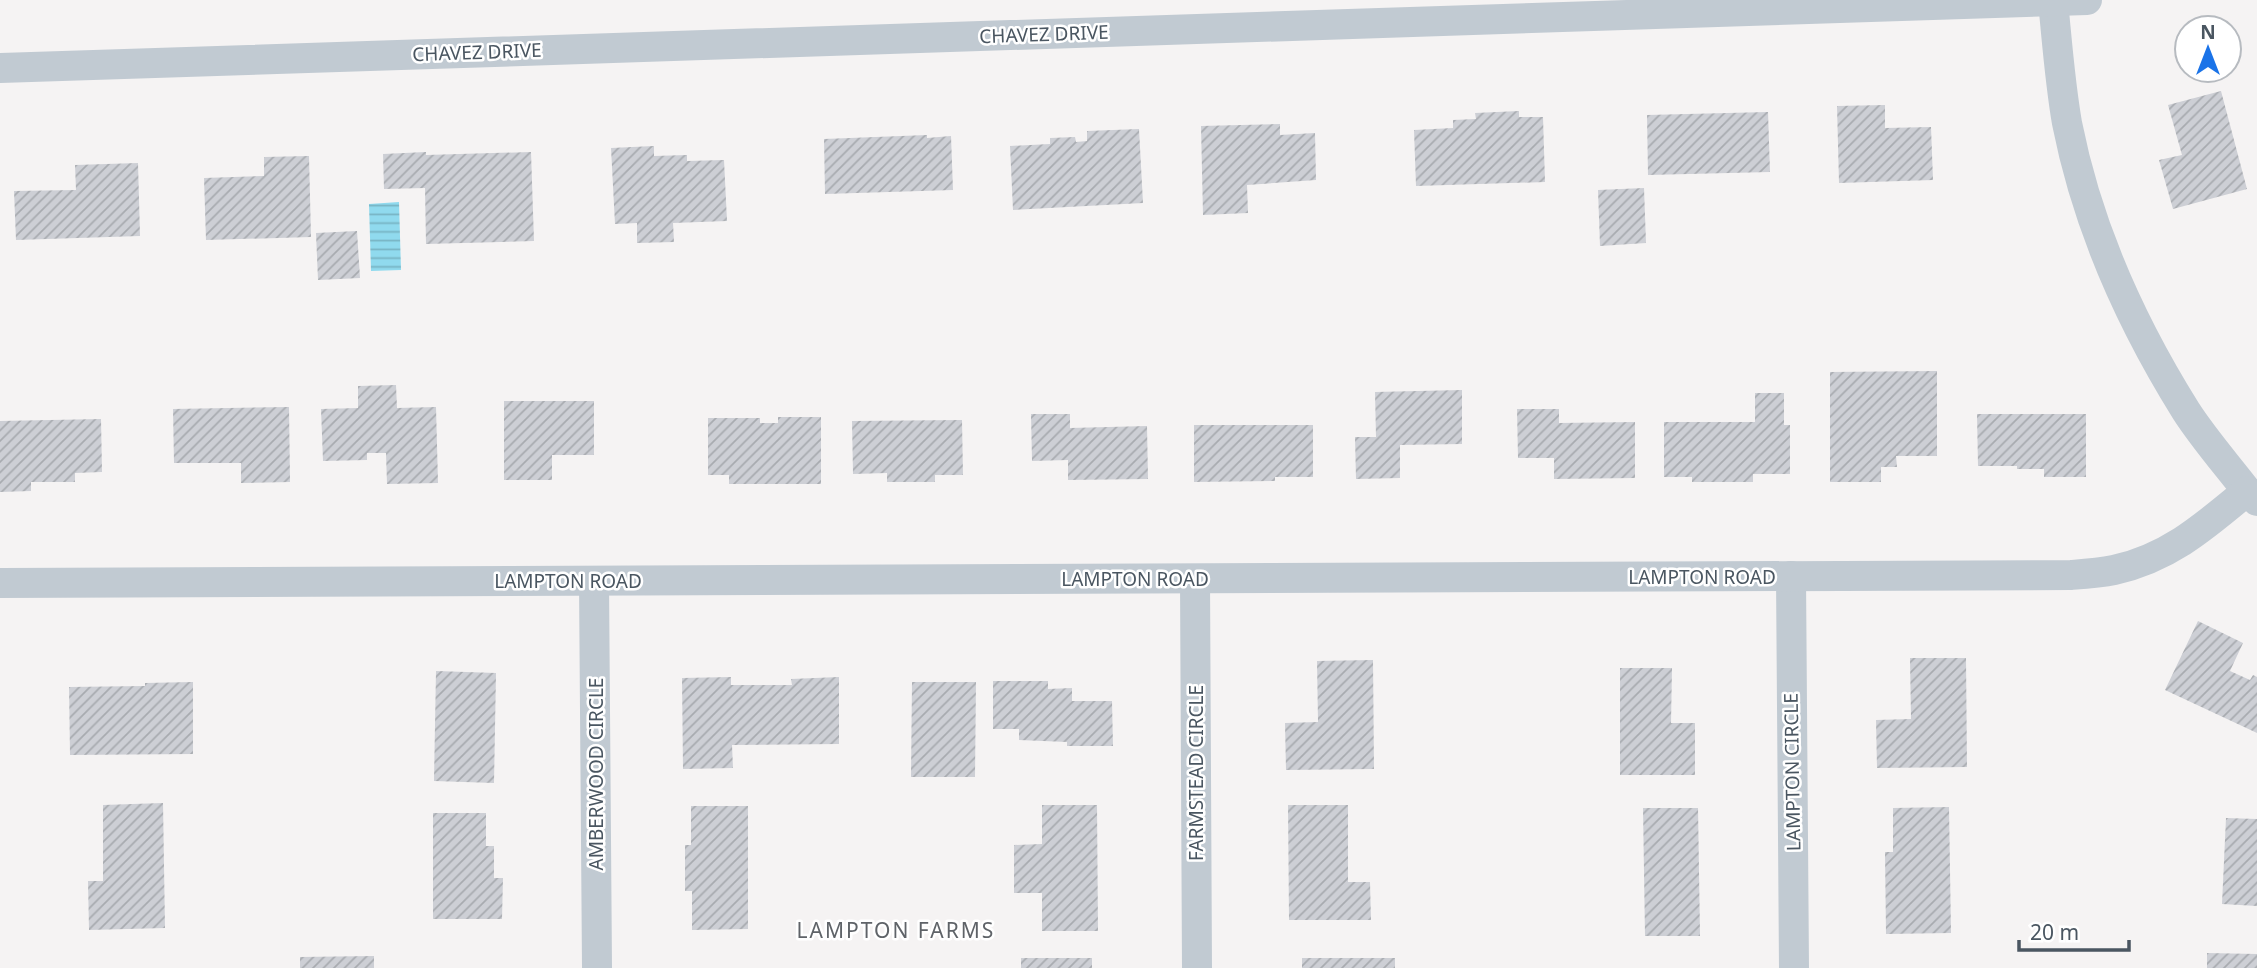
<svg xmlns="http://www.w3.org/2000/svg" width="2257" height="968" font-family="'Noto Sans',sans-serif">
	<style>
		.water { fill: url(#water-rules) }
		.building { fill: url(#building-hatch) }
		.lines { fill: none; stroke-linecap: round; stroke-linejoin: round }
		.street { stroke: #c1cad2; stroke-width: 30 }
		.labels { text-anchor: middle; dominant-baseline: central; stroke-width: 5; stroke-linejoin: round; paint-order: stroke }
		.street-label { font-size: 19px; fill: #4a5661; stroke: #fff }
		.neighbourhood-label { font-size: 21px; letter-spacing: 2px; fill: #5f6368; stroke: #fff }
	</style>
	<defs>
		<pattern id="water-rules" width="6" height="5" patternUnits="userSpaceOnUse" patternTransform="scale(1.75)"><rect width="6" height="5" fill="#90daee"/><path d="M0 2.5h6" fill="none" stroke="#78b4c4"/></pattern>
		<pattern id="building-hatch" width="6" height="6" patternUnits="userSpaceOnUse" patternTransform="scale(1.75)"><rect width="6" height="6" fill="#cdcfd5"/><path d="M-1 1l2-2M0 6l6-6M5 7l2-2" fill="none" stroke="#a8abb0"/></pattern>
	</defs>
	<rect width="100%" height="100%" fill="#f5f3f3"/>
	<path class="water" d="M399,202L401,270L371,271L369,204Z"/>
	<g class="building">
		<path d="M2221,91L2247,189L2173,209L2159,160L2182,155L2168,105Z"/>
		<path d="M1885,105V128L1931,127L1933,180L1839,183L1837,106Z"/>
		<path d="M1519,111V117H1543L1545,182L1416,186L1414,130L1453,128V120L1476,119L1475,113Z"/>
		<path d="M1768,112L1770,172L1648,175L1647,115Z"/>
		<path d="M1280,124V135L1315,133L1316,180L1247,185L1248,213L1203,215L1201,126Z"/>
		<path d="M1139,129L1143,203L1013,210L1010,146L1050,144V138L1075,137L1076,142L1087,141V131Z"/>
		<path d="M927,135V138L951,136L953,190L825,194L824,139Z"/>
		<path d="M654,146V156L687,155V161L724,160L727,221L673,223L674,242L637,243V223L615,224L611,148Z"/>
		<path d="M426,152V155L531,152L534,241L426,244L425,188L384,189L383,154Z"/>
		<path d="M309,156L311,237L206,240L204,178L264,176V157Z"/>
		<path d="M138,163L140,236L16,240L14,191L76,190L75,165Z"/>
		<path d="M1644,188L1646,243L1600,246L1598,190Z"/>
		<path d="M357,231L360,278L318,280L316,233Z"/>
		<path d="M1937,371V456H1896L1897,467H1881V482H1830V372Z"/>
		<path d="M396,385L397,408L436,407L438,483L387,484L386,453H367V460L323,461L321,409L358,408V386Z"/>
		<path d="M1462,390V444L1400,445V478L1356,479L1355,437H1376L1375,392Z"/>
		<path d="M1755,393H1784V425H1790V474H1753V482H1692V477H1664V422H1755Z"/>
		<path d="M504,401H594V455H552V480H504Z"/>
		<path d="M289,407L290,482L241,483V463H174L173,409Z"/>
		<path d="M1517,409H1559V423L1635,422V478L1554,479V458H1518Z"/>
		<path d="M1031,414H1070V428L1147,426L1148,479L1068,480V460L1032,461Z"/>
		<path d="M1977,414H2086V477H2044V469H2017V466H1978Z"/>
		<path d="M778,417H821V484H729V475H708V418H760V423H778Z"/>
		<path d="M101,419L102,472L75,473V482H31V491L0,492V421Z"/>
		<path d="M962,420L963,475H935V482H887V473L853,474L852,421Z"/>
		<path d="M1194,425H1313V477H1275V481L1194,482Z"/>
		<path d="M2198,621L2243,643L2230,671L2250,680L2253,675L2257,677V733L2165,690Z"/>
		<path d="M1910,658H1966L1967,767L1877,768L1876,720L1911,719Z"/>
		<path d="M1373,660L1374,769L1286,770L1285,723L1318,722L1317,661Z"/>
		<path d="M1620,668H1672L1671,723H1695V775H1620Z"/>
		<path d="M436,671L496,673L494,783L434,781Z"/>
		<path d="M731,677V685H792L791,679L839,677V744L732,745L733,768L683,769L682,678Z"/>
		<path d="M993,681H1048V689L1072,688V701H1112L1113,746H1067V742L1019,740V729H993Z"/>
		<path d="M193,682V754L70,755L69,687L145,686V683Z"/>
		<path d="M912,682H976L975,777H911Z"/>
		<path d="M163,803L165,928L89,930L88,881H103V805Z"/>
		<path d="M1042,805H1097L1098,931H1042V893H1014V845L1042,844Z"/>
		<path d="M1288,805H1348V882H1370L1371,920H1289Z"/>
		<path d="M691,806H748V929L692,930V891H685V845H691Z"/>
		<path d="M1949,807L1951,933L1886,934L1885,852H1893V808Z"/>
		<path d="M1643,808H1698L1700,936H1645Z"/>
		<path d="M433,813H486V846H494V878H503L502,919H433Z"/>
		<path d="M2226,818L2257,819V906L2222,904Z"/>
		<path d="M2207,953L2257,954V968H2207Z"/>
		<path d="M374,956V968H300V957Z"/>
		<rect x="1021" y="958" width="71" height="10"/>
		<rect x="1302" y="958" width="93" height="10"/>
	</g>
	<g class="lines">
		<g class="street">
			<path d="M2053,1C2057,41 2060,83 2067,123C2087,225 2131,323 2186,411C2204,439 2227,465 2247,491L2257,501"/>
			<path d="M0,68L2087,0"/>
			<path d="M1791,576L1794,968"/>
			<path d="M1195,579L1197,968"/>
			<path d="M594,581L597,968"/>
			<path d="M0,583L2071,575C2085,574 2100,573 2114,570C2169,558 2205,526 2247,491"/>
		</g>
	</g>
	<g class="labels">
		<g class="street-label">
			<text transform="translate(1044 34) rotate(-2)">CHAVEZ DRIVE</text>
			<text transform="translate(477 52) rotate(-2)">CHAVEZ DRIVE</text>
			<text x="1702" y="577">LAMPTON ROAD</text>
			<text x="1135" y="579">LAMPTON ROAD</text>
			<text x="568" y="581">LAMPTON ROAD</text>
			<text transform="translate(1792 772) rotate(-91)">LAMPTON CIRCLE</text>
			<text transform="translate(1196 773) rotate(-90)">FARMSTEAD CIRCLE</text>
			<text transform="translate(596 774) rotate(-90)">AMBERWOOD CIRCLE</text>
		</g>
		<g class="neighbourhood-label">
			<text x="896" y="930">LAMPTON FARMS</text>
		</g>
	</g>
	<g transform="translate(2208 49)"><circle r="33" fill="#ffffff" stroke="#b7bbc0" stroke-width="2"/>
	<path d="M0-5L12 26L0 18L-12 26Z" fill="#1a73e8"/>
	<text y="-10" font-size="19" font-weight="bold" text-anchor="middle" fill="#4a5661">N</text>
	</g>
	<path d="M2019 940v10h110v-10" fill="none" stroke="#4a5661" stroke-width="3.5"/>
	<text x="2030" y="940" font-size="21" fill="#4a5661" stroke="#ffffff" stroke-width="5" paint-order="stroke">20 m</text>
</svg>
